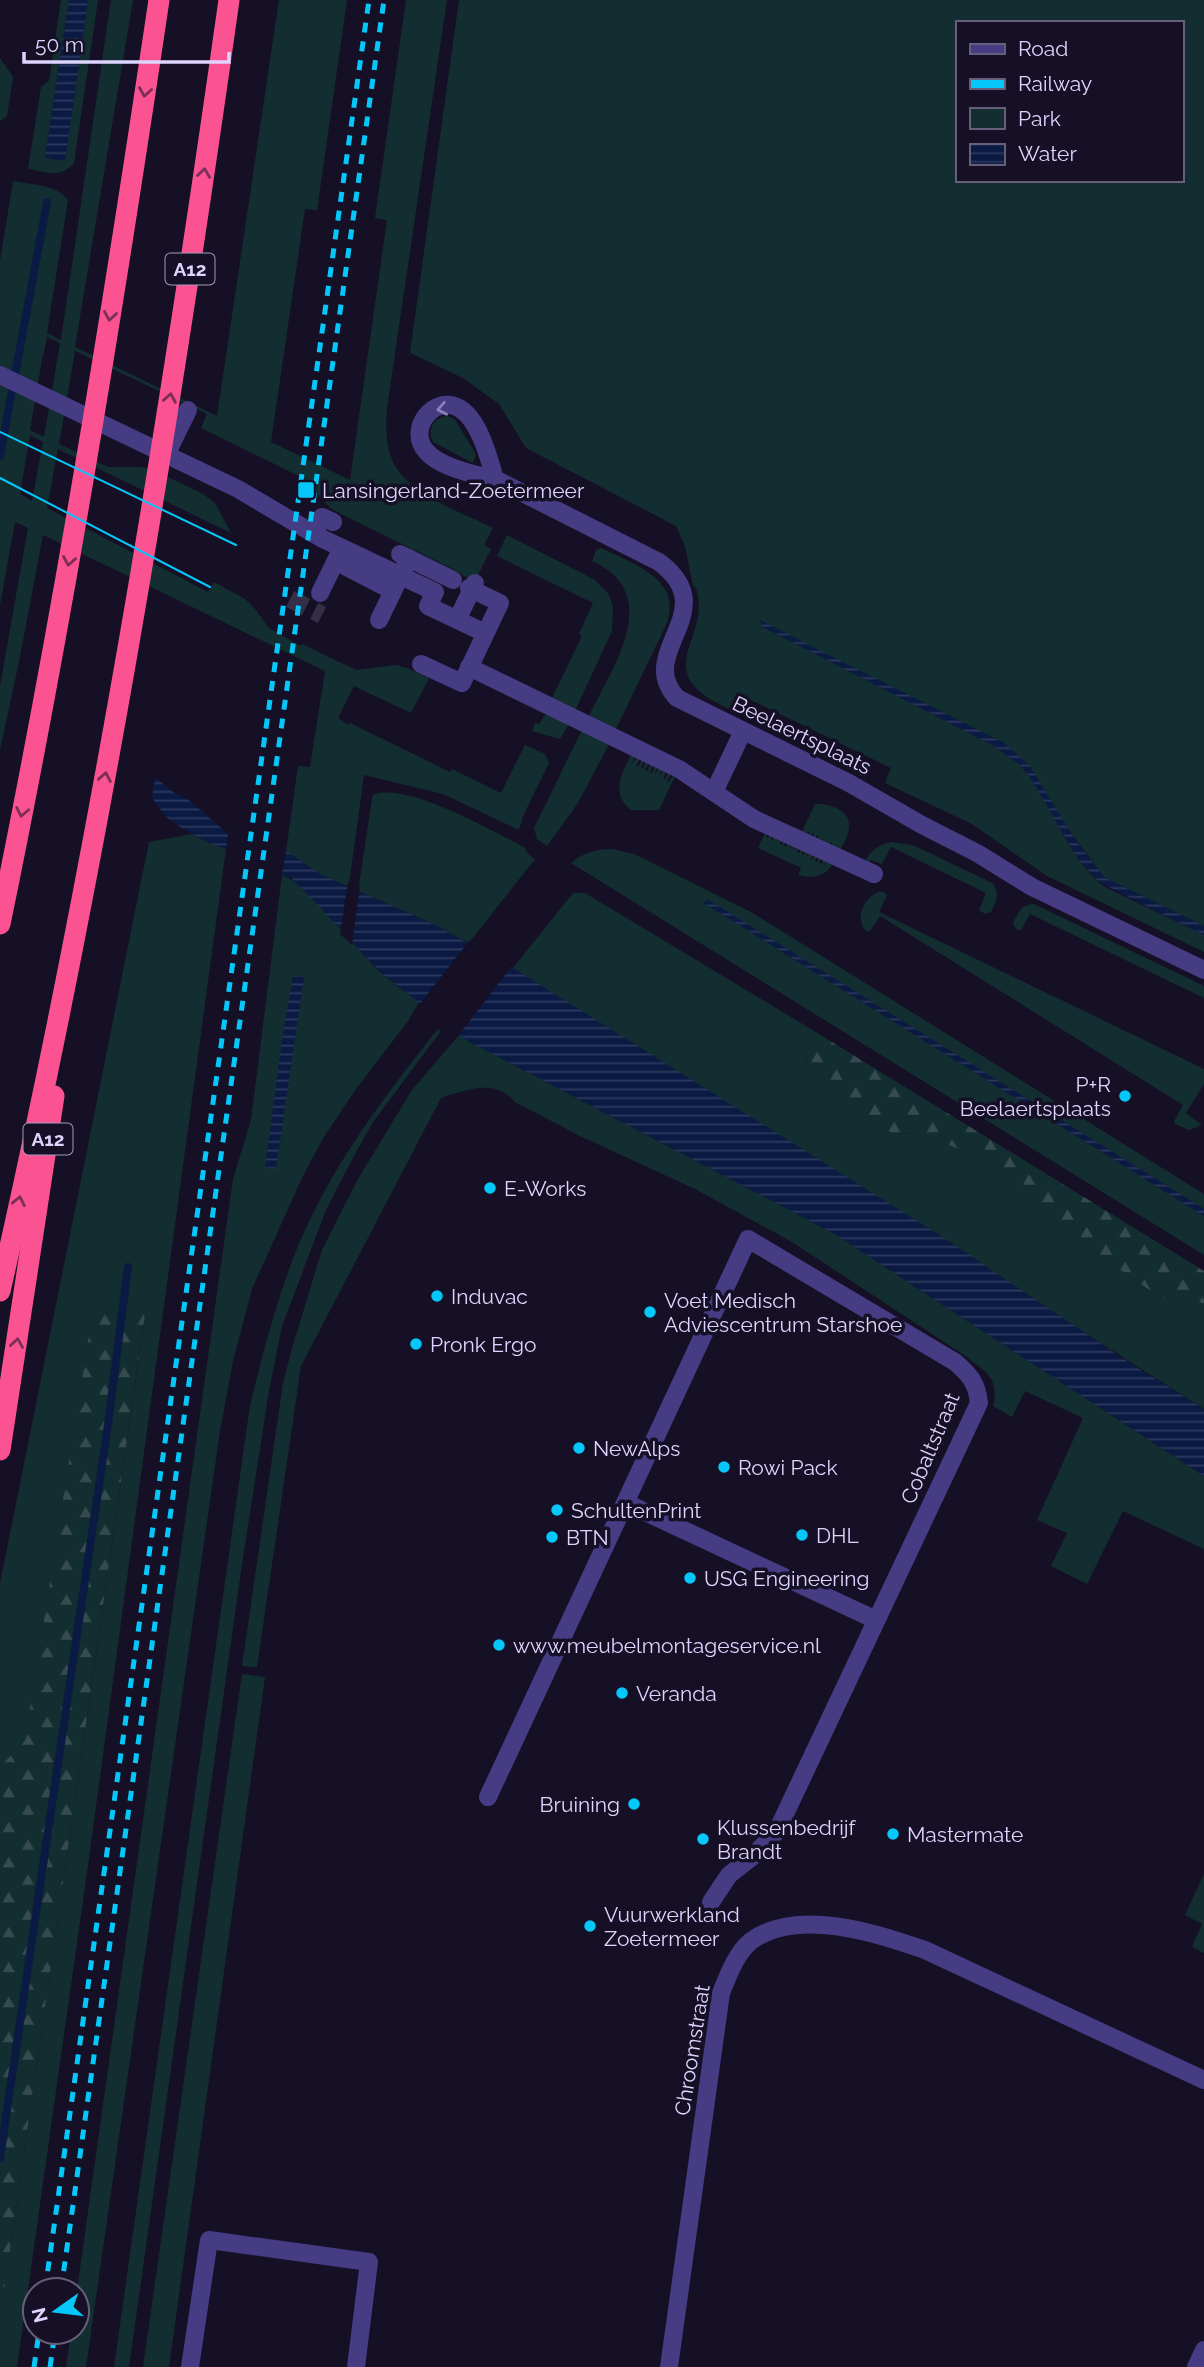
<svg xmlns="http://www.w3.org/2000/svg" width="1204" height="2367" font-family="Raleway,sans-serif">
	<style>
		.green { fill: #132e30; fill-rule: evenodd }
		.forest { fill: url(#forest-firs) }
		.water { fill: url(#water-rules) }
		.pier { fill: #161026 }
		.lines { fill: none; stroke-linecap: round; stroke-linejoin: round }
		.stream { stroke: #0b1a43; stroke-width: 8 }
		.minor-tunnel { stroke: #342e46; stroke-width: 18; stroke-dasharray: 18 9; stroke-linecap: butt }
		.minor { stroke: #463c84; stroke-width: 18 }
		.highway { stroke: #fb5392; stroke-width: 21 }
		.tram { stroke: #06c7fa; stroke-width: 2 }
		.rail { stroke: #06c7fa; stroke-width: 5; stroke-dasharray: 10 9; stroke-linecap: butt }
		.oneway { stroke: #7d2e57 }
		.oneway2 { stroke: #8a81bb }
		.poi-dot { fill: #06c7fa; stroke: #161026; stroke-width: 2.5 }
		.labels { text-anchor: middle; dominant-baseline: central; stroke-width: 7; stroke-linejoin: round; paint-order: stroke }
		.shield { fill: #161026; stroke: #a29abd; stroke-width: 2 }
		.shield-label { font-size: 19px; font-weight: bold; fill: #ded5fe }
		.poi-label { font-size: 21px; fill: #ded5fe; stroke: #161026; text-anchor: start }
		.street-label { font-size: 21px; fill: #ded5fe; stroke: #161026 }
	</style>
	<defs>
		<pattern id="forest-firs" width="22" height="20" patternUnits="userSpaceOnUse" patternTransform="scale(1.75)"><rect width="22" height="20" fill="#132e30"/><path d="M5 1l3.5 6h-7zM16 11l3.5 6h-7z" fill="#354b4f"/></pattern>
		<pattern id="water-rules" width="6" height="5" patternUnits="userSpaceOnUse" patternTransform="scale(1.75)"><rect width="6" height="5" fill="#0b1a43"/><path d="M0 2.5h6" fill="none" stroke="#2e3a5f"/></pattern>
	</defs>
	<rect width="100%" height="100%" fill="#161026"/>
	<g class="green">
		<path d="M61,0H69L45,157L65,161L88,0H98L74,163C59,179 48,172 28,169L41,87L49,81Z"/>
		<path d="M111,0H133L75,347L217,416L279,0H347L317,210L305,209L271,442L350,480L387,220L375,218L406,0H447L387,408C386,424 385,441 391,457C404,494 460,511 493,528L484,545L491,549L474,583L457,571L335,511C321,502 315,488 303,478L201,428L207,414L75,351L59,444L108,467H141L151,469L203,494L215,503L231,533L58,449L47,508L208,592L214,582L245,599L256,610L268,627L300,646L302,644L356,670L396,665L407,668L429,678L411,713L354,686L338,718L348,725L350,723L450,772L452,769L501,793L525,745L545,754L549,763L523,816L519,830L443,794L364,775L349,884L359,886L372,798L374,794C411,784 490,830 524,847L528,854L535,859L469,943L431,923L320,874L286,851L298,766L310,767L325,671L43,535L19,662L0,750V686L28,528L15,522L0,605V261L13,181C32,185 56,184 68,200L47,333L61,340ZM47,337L60,343L44,437L30,430L43,354H46L44,353ZM30,435L43,442L32,501L20,494Z"/>
		<path d="M459,0H1204V926L1104,877L1004,743L760,621L763,627L992,745C1006,754 1020,763 1030,776C1056,813 1068,858 1105,887L1204,935V952L1047,876L972,824L885,783L891,768L749,699L743,715C730,709 715,703 704,695C672,671 691,649 697,621C700,610 699,599 696,588L693,586L685,546L676,526L526,448L499,404L463,378L410,353ZM957,23H1181V180H957Z"/>
		<path d="M0,58L13,77L7,116L0,121Z"/>
		<path d="M448,416L455,420L476,454L473,463L433,442C427,429 433,417 448,416Z"/>
		<path d="M507,535L595,580L608,593L613,606L612,631L576,709L552,698L582,636L579,634L593,603L497,556Z"/>
		<path d="M601,548C631,563 683,579 667,623L616,729L589,716C613,667 665,594 592,561L596,550Z"/>
		<path d="M546,713L569,724L560,739L532,731L535,723L539,724Z"/>
		<path d="M582,730L609,744L578,803L547,846L537,839L534,828Z"/>
		<path d="M631,754L635,756L632,764L637,757L640,759L636,766L638,767L642,760L644,761L641,768L642,769L646,762L649,763L645,770L647,771L651,764L653,765L650,773H652L655,766L658,767L654,775L660,768L662,769L659,777L664,770L666,771L663,779H665L668,773L671,774L667,781L669,782L673,775L675,776L659,810H631C610,793 622,774 631,754Z"/>
		<path d="M815,804C831,803 855,812 848,833C846,840 841,848 838,854L833,852L836,844L831,851L829,850L832,843L831,842L826,849L824,848L827,840L822,847L820,846L823,838L818,844L815,843L819,836L817,835L813,842L811,841L814,834L812,833L809,840L806,839L810,832L808,831L804,838L800,836Z"/>
		<path d="M767,829L769,830L766,837L768,838L772,831L774,832L771,839L772,840L776,833L779,835L775,842L781,835L783,837L780,844L782,845L785,838L787,839L784,846L786,847L789,840L792,841L789,849L794,842L796,843L793,851L798,844L801,845L797,852L799,853L803,846L805,847L802,854L803,856L807,849L810,850L806,857L812,851L814,852L811,859L812,860L816,853L818,854L815,861L817,862L820,855L823,856L819,863L821,864L825,857L827,858L824,866L829,859L834,862C827,876 813,879 798,875L801,868L758,848Z"/>
		<path d="M192,834L207,842L226,849L89,1858L17,2367H0V2319L145,1316L25,1740L0,1767V1583L149,842Z"/>
		<path d="M891,842L913,845L992,883C1001,894 996,901 991,912L985,914L979,910L986,893L891,847L882,864L871,860L867,868L862,866C869,852 876,846 891,842Z"/>
		<path d="M612,849L634,854L751,912L1204,1194V1209L708,900L704,903L1204,1216V1255L571,863C583,853 596,849 612,849Z"/>
		<path d="M282,875C308,884 357,950 380,972C392,983 406,992 419,1002L408,1021L356,1089L322,1140L301,1180L252,1289L233,1361L220,1431L86,2367H66L71,2332H77V2290L233,1179L251,1120Z"/>
		<path d="M878,892H884L887,895L879,912L1204,1069V1084L1186,1113L1202,1125L1189,1130L1175,1124L1174,1121L1183,1105L880,916L870,931L867,932C854,919 863,899 878,892Z"/>
		<path d="M573,893H585L801,1023L810,1080L892,1133L923,1134L970,1154L1027,1206L1161,1298L1204,1303V1409L513,968Z"/>
		<path d="M1034,904L1204,986V998L1030,914L1021,930L1016,929L1013,923C1018,913 1021,904 1034,904Z"/>
		<path d="M438,1029L441,1031L373,1122L356,1152L326,1210L282,1326L269,1391L242,1564L129,2367H114L250,1405C261,1361 272,1318 287,1275C319,1183 377,1105 438,1029Z"/>
		<path d="M460,1034L468,1041L833,1233L1204,1476V1549L1123,1511L1087,1584L1051,1566L1067,1533L1037,1520L1083,1418L1025,1391L1012,1417L993,1406C999,1378 987,1373 967,1357L792,1242L695,1189L580,1136L515,1102C495,1078 466,1090 441,1098L301,1366L257,1667L242,1666L283,1383L292,1348L322,1250L358,1179L412,1090Z"/>
		<path d="M242,1674L265,1677L169,2367H143Z"/>
		<path d="M1204,1874V1953L1192,1947L1202,1924L1185,1915Z"/>
	</g>
	<g class="forest">
		<path d="M801,1023L1204,1271V1303L1161,1298L1027,1206L970,1154L923,1134L892,1133L810,1080Z"/>
		<path d="M93,1310L145,1315L0,2319V1767L25,1740Z"/>
	</g>
	<g class="water">
		<path d="M69,0H88L65,161L45,158Z"/>
		<path d="M760,620L1004,743L1030,766L1076,841L1104,877L1204,926V935L1099,882L1078,859L1030,777L1020,765L992,745L763,627Z"/>
		<path d="M155,777L173,792L190,801L228,834L226,849L207,842L180,827L166,817L152,798Z"/>
		<path d="M286,851L320,874L431,923L513,968L946,1239L1122,1358L1204,1409V1476L833,1233L468,1041L380,972L316,903L290,877L282,875Z"/>
		<path d="M707,899L1204,1209V1216L704,903Z"/>
		<path d="M293,976L304,977L276,1169L265,1167L283,1033Z"/>
	</g>
	<g class="pier">
		<path d="M348,882L360,887L352,945L340,934Z"/>
		<path d="M470,940L513,965L457,1037L418,1006Z"/>
	</g>
	<g class="lines">
		<g class="stream">
			<path d="M0,456L47,202"/>
			<path d="M0,2158L108,1424L128,1267"/>
		</g>
		<path class="minor-tunnel" d="M290,599L322,615"/>
		<g class="minor">
			<path d="M0,375L238,489L321,538L435,592L428,606L485,633"/>
			<path d="M166,455L188,410"/>
			<path d="M495,479C489,458 479,419 459,408C433,394 407,430 426,451C439,467 475,475 495,479L659,562C725,611 634,652 677,698L849,783L922,825L977,853L1032,887L1204,970"/>
			<path d="M314,534L322,517L333,522"/>
			<path d="M400,554L453,580"/>
			<path d="M339,563L393,591"/>
			<path d="M320,593L340,552"/>
			<path d="M379,620L409,558"/>
			<path d="M457,620L475,583"/>
			<path d="M421,664L462,683L500,603L469,588"/>
			<path d="M469,667L679,769L754,819L874,874"/>
			<path d="M714,792L743,731"/>
			<path d="M626,1503L876,1620"/>
			<path d="M488,1797L748,1239L955,1362C970,1375 977,1383 979,1403L777,1831L752,1857L729,1875L711,1902"/>
			<path d="M190,2367L209,2240L369,2262L356,2367"/>
			<path d="M669,2367L721,1993C728,1976 736,1953 751,1941C798,1907 875,1933 925,1950L1204,2080"/>
			<path d="M1196,2367L1204,2350"/>
		</g>
		<g class="highway">
			<path d="M0,924C63,618 113,309 159,0"/>
			<path d="M0,1291C97,865 168,433 229,0"/>
			<path d="M0,1450L54,1096"/>
		</g>
		<g class="tram">
			<path d="M0,432L236,545"/>
			<path d="M0,478L210,587"/>
		</g>
		<g class="rail">
			<path d="M45,2290L369,0"/>
			<path d="M61,2290L384,0"/>
			<path d="M34,2367L39,2332"/>
			<path d="M50,2367L55,2332"/>
		</g>
	</g>
	<defs><path id="oneway-chevron" d="M-2-3.5L2.5 0L-2 3.5" fill="none" stroke-width="1.6" stroke-linecap="round" stroke-linejoin="round" transform="scale(1.75)"/></defs>
	<g class="oneway">
		<use href="#oneway-chevron" transform="translate(145 92) rotate(99)"/>
		<use href="#oneway-chevron" transform="translate(204 173) rotate(-82)"/>
		<use href="#oneway-chevron" transform="translate(110 316) rotate(99)"/>
		<use href="#oneway-chevron" transform="translate(170 398) rotate(-80)"/>
		<use href="#oneway-chevron" transform="translate(69 561) rotate(100)"/>
		<use href="#oneway-chevron" transform="translate(105 777) rotate(-80)"/>
		<use href="#oneway-chevron" transform="translate(22 812) rotate(101)"/>
		<use href="#oneway-chevron" transform="translate(19 1201) rotate(-78)"/>
		<use href="#oneway-chevron" transform="translate(17 1343) rotate(-81)"/>
	</g>
	<use class="oneway2" href="#oneway-chevron" transform="translate(442 409) rotate(169)"/>
	<g class="poi-dot">
		<rect x="297" y="481" width="18" height="18" rx="3.5"/>
		<circle cx="1125" cy="1096" r="7"/>
		<circle cx="490" cy="1188" r="7"/>
		<circle cx="437" cy="1296" r="7"/>
		<circle cx="650" cy="1312" r="7"/>
		<circle cx="416" cy="1344" r="7"/>
		<circle cx="579" cy="1448" r="7"/>
		<circle cx="724" cy="1467" r="7"/>
		<circle cx="557" cy="1510" r="7"/>
		<circle cx="802" cy="1535" r="7"/>
		<circle cx="552" cy="1537" r="7"/>
		<circle cx="690" cy="1578" r="7"/>
		<circle cx="499" cy="1645" r="7"/>
		<circle cx="622" cy="1693" r="7"/>
		<circle cx="634" cy="1804" r="7"/>
		<circle cx="893" cy="1834" r="7"/>
		<circle cx="703" cy="1839" r="7"/>
		<circle cx="590" cy="1926" r="7"/>
	</g>
	<g class="labels">
		<g class="shield">
			<rect x="165.5" y="253.5" width="49" height="31" rx="5"/>
			<rect x="23.5" y="1123.5" width="49" height="31" rx="5"/>
		</g>
		<g class="shield-label">
			<text x="190" y="269">A12</text>
			<text x="48" y="1139">A12</text>
		</g>
		<g class="poi-label">
			<text x="322" y="490">Lansingerland-Zoetermeer</text>
			<text x="1111" y="1084" text-anchor="end">P+R<tspan x="1111" dy="24">Beelaertsplaats</tspan></text>
			<text x="504" y="1188">E-Works</text>
			<text x="451" y="1296">Induvac</text>
			<text x="664" y="1300">Voet Medisch<tspan x="664" dy="24">Adviescentrum Starshoe</tspan></text>
			<text x="430" y="1344">Pronk Ergo</text>
			<text x="593" y="1448">NewAlps</text>
			<text x="738" y="1467">Rowi Pack</text>
			<text x="571" y="1510">SchultenPrint</text>
			<text x="816" y="1535">DHL</text>
			<text x="566" y="1537">BTN</text>
			<text x="704" y="1578">USG Engineering</text>
			<text x="513" y="1645">www.meubelmontageservice.nl</text>
			<text x="636" y="1693">Veranda</text>
			<text x="620" y="1804" text-anchor="end">Bruining</text>
			<text x="717" y="1827">Klussenbedrijf<tspan x="717" dy="24">Brandt</tspan></text>
			<text x="907" y="1834">Mastermate</text>
			<text x="604" y="1914">Vuurwerkland<tspan x="604" dy="24">Zoetermeer</tspan></text>
		</g>
		<g class="street-label">
			<text transform="translate(802 735) rotate(26)">Beelaertsplaats</text>
			<text transform="translate(930 1448) rotate(-67)">Cobaltstraat</text>
			<text transform="translate(692 2050) rotate(-81)">Chroomstraat</text>
		</g>
	</g>
	<rect x="956" y="21" width="228" height="161" fill="#161026" stroke="#665f7c" stroke-width="2"/>
	<rect x="970" y="44" width="35" height="10" fill="#463c84" stroke="#665f7c" stroke-width="2"/>
	<text x="1018" y="56" font-size="21" fill="#ded5fe">Road</text>
	<rect x="970" y="79" width="35" height="10" fill="#06c7fa" stroke="#665f7c" stroke-width="2"/>
	<text x="1018" y="91" font-size="21" fill="#ded5fe">Railway</text>
	<rect x="970" y="108" width="35" height="21" fill="#132e30" stroke="#665f7c" stroke-width="2"/>
	<text x="1018" y="126" font-size="21" fill="#ded5fe">Park</text>
	<rect x="970" y="144" width="35" height="21" fill="url(#water-rules)" stroke="#665f7c" stroke-width="2"/>
	<text x="1018" y="161" font-size="21" fill="#ded5fe">Water</text>
	<g transform="translate(56 2311) rotate(256)"><circle r="33" fill="#161026" stroke="#665f7c" stroke-width="2"/>
	<path d="M0-5L12 26L0 18L-12 26Z" fill="#06c7fa"/>
	<text y="-10" font-size="19" font-weight="bold" text-anchor="middle" fill="#ded5fe">N</text>
	</g>
	<path d="M24 52v10h205v-10" fill="none" stroke="#ded5fe" stroke-width="3.5"/>
	<text x="35" y="52" font-size="21" fill="#ded5fe" stroke="#161026" stroke-width="5" paint-order="stroke">50 m</text>
</svg>
